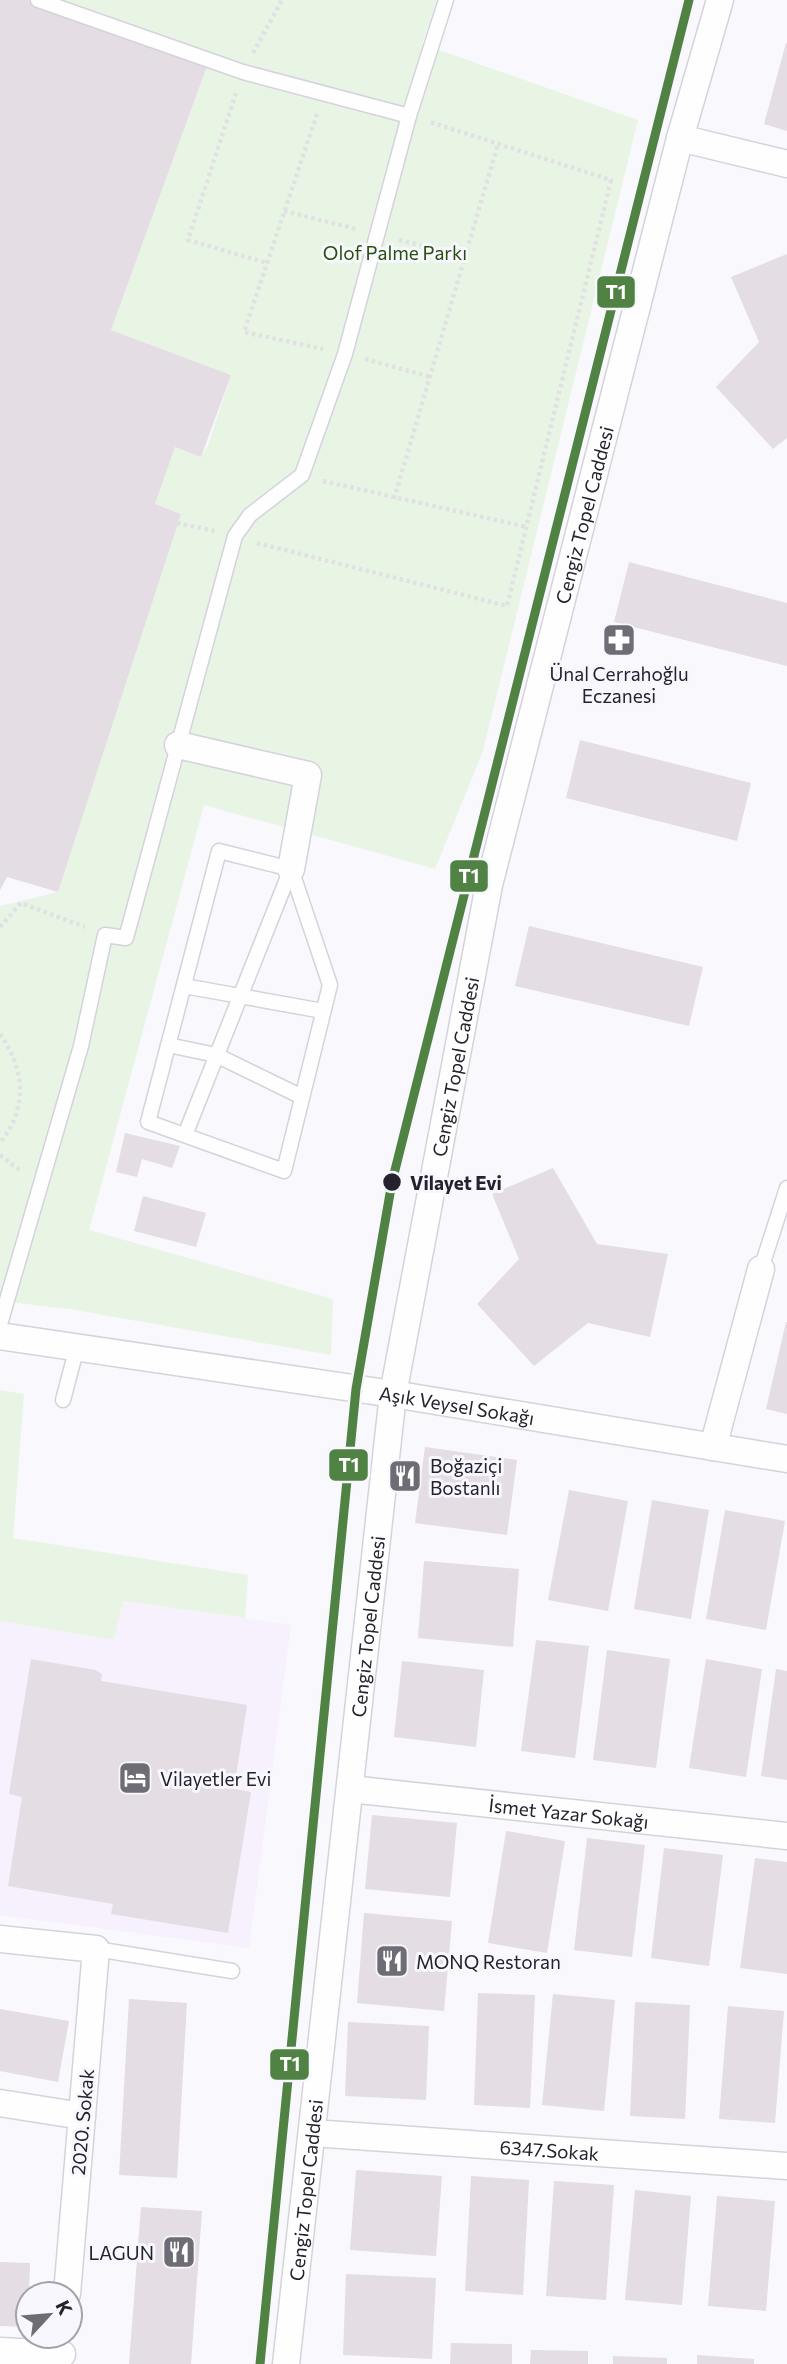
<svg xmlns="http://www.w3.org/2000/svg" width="787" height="2364" font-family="Commissioner,sans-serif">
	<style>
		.commercial { fill: #f7f0fd }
		.green { fill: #e8f5e5 }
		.building { fill: #e4dde3 }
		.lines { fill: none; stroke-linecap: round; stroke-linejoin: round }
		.lane-casing { stroke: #d4d3db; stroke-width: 17 }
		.street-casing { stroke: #d4d3db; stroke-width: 29 }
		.path { stroke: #e1e1e3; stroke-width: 4.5; stroke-dasharray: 3.5 3.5; stroke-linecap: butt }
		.lane { stroke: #fefeff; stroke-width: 14 }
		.street { stroke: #fefeff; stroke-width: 26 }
		.tram-1-casing { stroke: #f8f7fe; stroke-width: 14 }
		.tram-1 { stroke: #508243; stroke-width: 9 }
		.stop-dot { fill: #23222d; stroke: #f8f7fe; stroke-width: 2.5 }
		.labels { text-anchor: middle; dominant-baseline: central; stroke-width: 6; stroke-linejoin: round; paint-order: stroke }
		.park-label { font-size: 19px; fill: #254f0e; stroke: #f8f7fe }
		.street-label { font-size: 19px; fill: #23222d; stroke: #f8f7fe }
		.poi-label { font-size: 19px; fill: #23222d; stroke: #f8f7fe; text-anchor: start }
		.stop-label { font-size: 19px; font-weight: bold; fill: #23222d; stroke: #f8f7fe; text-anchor: start }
		.line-badge { stroke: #f8f7fe; stroke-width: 2.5 }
		.badge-label { font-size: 19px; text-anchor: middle; font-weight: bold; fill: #fff }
	</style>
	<rect width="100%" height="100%" fill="#f9f8fd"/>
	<path class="commercial" d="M123,1601L291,1625L249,1948L0,1915V1621L114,1640Z"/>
	<g class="green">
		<path d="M29,0H437L422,44L638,120L483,751L435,869L204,805L89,1230L333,1299L331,1355L69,1309L0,1301V906L58,892L181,514L155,504L175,447L201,457L208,445L231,375L111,330L207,66Z"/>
		<path d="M0,1390L24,1394L13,1538L248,1575L245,1618L123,1601L114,1640L0,1621Z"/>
	</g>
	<g class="building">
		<path d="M0,0H28L207,66L111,330L231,375L201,457L175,447L155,504L181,514L58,892L7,877L0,890Z"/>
		<path d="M786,43H787V131L764,124Z"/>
		<path d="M787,254V438L773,449L716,387L759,342L731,277Z"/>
		<path d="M629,562L787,603V666L614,622Z"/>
		<path d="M580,740L751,783L737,841L566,798Z"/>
		<path d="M529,926L703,967L689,1026L515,986Z"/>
		<path d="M125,1133L180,1146L172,1168L142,1159L137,1177L116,1172Z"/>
		<path d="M553,1168L597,1244L668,1254L650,1337L588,1323L534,1366L477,1304L519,1259L492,1194Z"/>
		<path d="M143,1196L206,1213L196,1247L134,1231Z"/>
		<path d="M786,1322H787V1414L766,1409Z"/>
		<path d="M425,1447L517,1460L507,1535L415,1523Z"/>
		<path d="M569,1490L628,1501L608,1611L548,1600Z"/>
		<path d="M652,1500L709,1510L691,1619L634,1609Z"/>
		<path d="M725,1510L785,1521L766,1630L706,1619Z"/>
		<path d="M424,1561L519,1569L513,1647L418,1638Z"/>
		<path d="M536,1640L589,1646L575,1758L521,1751Z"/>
		<path d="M607,1650L670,1659L656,1768L593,1760Z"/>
		<path d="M31,1659L95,1670L102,1674L101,1681L247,1705L234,1789L251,1792L228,1933L111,1914L113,1904L8,1886L22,1797L9,1794Z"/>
		<path d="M706,1659L762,1669L746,1777L689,1768Z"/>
		<path d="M402,1661L484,1670L476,1747L394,1737Z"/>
		<path d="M776,1669L787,1671V1780L761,1776Z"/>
		<path d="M372,1815L457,1823L450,1897L365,1889Z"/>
		<path d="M506,1831L565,1841L547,1953L488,1943Z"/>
		<path d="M587,1838L645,1845L632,1957L574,1950Z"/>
		<path d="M664,1848L723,1855L709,1966L651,1958Z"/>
		<path d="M755,1858L787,1862V1974L740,1968Z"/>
		<path d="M364,1913L452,1921L444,2011L357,2003Z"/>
		<path d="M478,1993L535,1995L530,2108L474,2105Z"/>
		<path d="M553,1994L615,2000L604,2111L542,2105Z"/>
		<path d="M129,1999L187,2003L177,2178L119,2175Z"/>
		<path d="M635,2002L690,2005L685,2119L630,2116Z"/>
		<path d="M728,2006L784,2011L775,2123L719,2119Z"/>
		<path d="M0,2009L69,2021L58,2082L0,2071Z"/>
		<path d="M348,2022L429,2026L426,2100L345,2096Z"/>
		<path d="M356,2170L442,2176L436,2256L350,2250Z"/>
		<path d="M471,2176L529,2180L523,2295L465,2291Z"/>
		<path d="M554,2181L614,2185L606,2300L546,2296Z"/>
		<path d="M635,2190L691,2196L682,2305L625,2300Z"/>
		<path d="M717,2196L775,2201L766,2311L708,2306Z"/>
		<path d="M141,2207L202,2211L191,2364H129Z"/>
		<path d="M0,2262L30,2263L28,2327L0,2326Z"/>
		<path d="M346,2274L436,2278L432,2359L343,2355Z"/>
		<path d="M451,2343L512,2344V2364H450Z"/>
		<path d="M531,2350L588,2351V2364H530Z"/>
		<path d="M697,2355L754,2359V2364H697Z"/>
		<path d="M613,2356L667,2358V2364H613Z"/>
	</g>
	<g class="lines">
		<defs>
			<g id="lane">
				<path d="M409,116L446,0"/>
				<path d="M219,851L291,869L330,985L284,1171L148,1122Z"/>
				<path d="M184,986L323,1011"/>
				<path d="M168,1045L216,1055L302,1097"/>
				<path d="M185,1135L291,869"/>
				<path d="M761,1269L787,1188"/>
				<path d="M0,1324L81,1046L105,935L126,938L235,536L250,515L302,475L345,354L409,116L243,72L38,0"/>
				<path d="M63,1400L77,1347"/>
				<path d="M96,1949L232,1971"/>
			</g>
			<g id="street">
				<path d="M680,138L787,164"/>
				<path d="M178,745L308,775L291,869"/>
				<path id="s1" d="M0,1336L393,1394L787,1459"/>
				<path d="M713,1447L761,1269"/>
				<path id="s2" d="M350,1789L787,1836"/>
				<path d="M0,1939L96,1949L67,2294"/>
				<path d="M0,2103L82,2116"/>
				<path id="s3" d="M312,2133L787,2166"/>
				<path d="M0,2351L62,2354"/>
				<path id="s4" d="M286,2364L393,1394L489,885L680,138L720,0"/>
			</g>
		</defs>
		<use href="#lane" class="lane-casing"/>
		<use href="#street" class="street-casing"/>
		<g class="path">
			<path d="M253,53L282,0"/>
			<path d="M236,93L188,240L267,263"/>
			<path d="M317,114L244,332L323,349"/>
			<path d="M284,211L356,229"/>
			<path d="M399,240L466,256"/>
			<path d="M365,359L431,377"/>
			<path d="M323,481L527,527"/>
			<path d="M394,499L498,144"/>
			<path d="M177,523L215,531"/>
			<path d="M257,543L507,606L611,180L430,122"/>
			<path d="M0,927L21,903L85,927"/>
			<path d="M0,1034C25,1069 28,1108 0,1143"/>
			<path d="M0,1155L22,1172"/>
		</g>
		<use href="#lane" class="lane"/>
		<use href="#street" class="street"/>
		<defs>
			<path id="tram-1" d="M260,2364L356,1389L392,1182L689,0"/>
		</defs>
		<use href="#tram-1" class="tram-1-casing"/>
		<use href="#tram-1" class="tram-1"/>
	</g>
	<defs>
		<symbol id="pharmacy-square" viewBox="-11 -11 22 22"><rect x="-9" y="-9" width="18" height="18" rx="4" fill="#6e6d76" stroke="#f8f7fe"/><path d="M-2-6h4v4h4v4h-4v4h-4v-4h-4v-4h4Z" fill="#fff"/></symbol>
		<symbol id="restaurant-square" viewBox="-11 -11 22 22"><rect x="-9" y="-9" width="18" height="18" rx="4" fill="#6e6d76" stroke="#f8f7fe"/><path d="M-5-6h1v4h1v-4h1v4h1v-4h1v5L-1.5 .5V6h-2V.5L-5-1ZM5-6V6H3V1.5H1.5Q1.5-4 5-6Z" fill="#fff"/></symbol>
		<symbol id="hotel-square" viewBox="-11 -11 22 22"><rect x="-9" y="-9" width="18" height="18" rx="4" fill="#6e6d76" stroke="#f8f7fe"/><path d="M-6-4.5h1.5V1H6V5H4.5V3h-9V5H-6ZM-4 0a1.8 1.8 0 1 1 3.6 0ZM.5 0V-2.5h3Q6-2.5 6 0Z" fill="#fff"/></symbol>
	</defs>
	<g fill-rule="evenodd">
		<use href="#pharmacy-square" x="600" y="621" width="38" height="38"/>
		<use href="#restaurant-square" x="386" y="1457" width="38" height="38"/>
		<use href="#hotel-square" x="116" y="1759" width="38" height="38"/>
		<use href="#restaurant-square" x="373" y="1942" width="38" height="38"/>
		<use href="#restaurant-square" x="160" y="2233" width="38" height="38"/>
	</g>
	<circle class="stop-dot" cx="392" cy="1182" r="10"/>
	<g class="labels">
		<g class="park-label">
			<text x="395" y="252">Olof Palme Parkı</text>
		</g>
		<g class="street-label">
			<text stroke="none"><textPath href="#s4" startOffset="1876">Cengiz Topel Caddesi</textPath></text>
			<text stroke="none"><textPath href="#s4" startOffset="1309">Cengiz Topel Caddesi</textPath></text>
			<text stroke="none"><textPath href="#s1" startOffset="462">Aşık Veysel Sokağı</textPath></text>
			<text stroke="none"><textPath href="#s4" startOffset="742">Cengiz Topel Caddesi</textPath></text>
			<text stroke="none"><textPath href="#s2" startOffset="220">İsmet Yazar Sokağı</textPath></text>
			<text transform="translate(82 2122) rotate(-85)">2020. Sokak</text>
			<text stroke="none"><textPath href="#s3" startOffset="238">6347.Sokak</textPath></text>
			<text stroke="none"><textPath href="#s4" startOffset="175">Cengiz Topel Caddesi</textPath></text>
		</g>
		<g class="poi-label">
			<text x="619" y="673" text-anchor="middle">Ünal Cerrahoğlu<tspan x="619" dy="22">Eczanesi</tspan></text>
			<text x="430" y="1465">Boğaziçi<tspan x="430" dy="22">Bostanlı</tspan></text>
			<text x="160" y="1778">Vilayetler Evi</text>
			<text x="416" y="1961">MONQ Restoran</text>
			<text x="154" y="2252" text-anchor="end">LAGUN</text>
		</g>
		<g class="stop-label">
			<text x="410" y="1182">Vilayet Evi</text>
		</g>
	</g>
	<g class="line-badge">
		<rect x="596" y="275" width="40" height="34" rx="7" fill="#508243"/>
		<rect x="449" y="859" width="40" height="34" rx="7" fill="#508243"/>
		<rect x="328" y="1448" width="41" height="34" rx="7" fill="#508243"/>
		<rect x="269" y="2048" width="41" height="33" rx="7" fill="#508243"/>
	</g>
	<g class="badge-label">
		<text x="616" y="299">T1</text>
		<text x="469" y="883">T1</text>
		<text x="349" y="1472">T1</text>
		<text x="290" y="2071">T1</text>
	</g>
	<g transform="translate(49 2315) rotate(64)"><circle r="33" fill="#f8f7fe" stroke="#a3a2aa" stroke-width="2"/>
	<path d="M0-5L12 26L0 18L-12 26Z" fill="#6e6d76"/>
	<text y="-10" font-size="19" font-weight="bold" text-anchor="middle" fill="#23222d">K</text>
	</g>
</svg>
